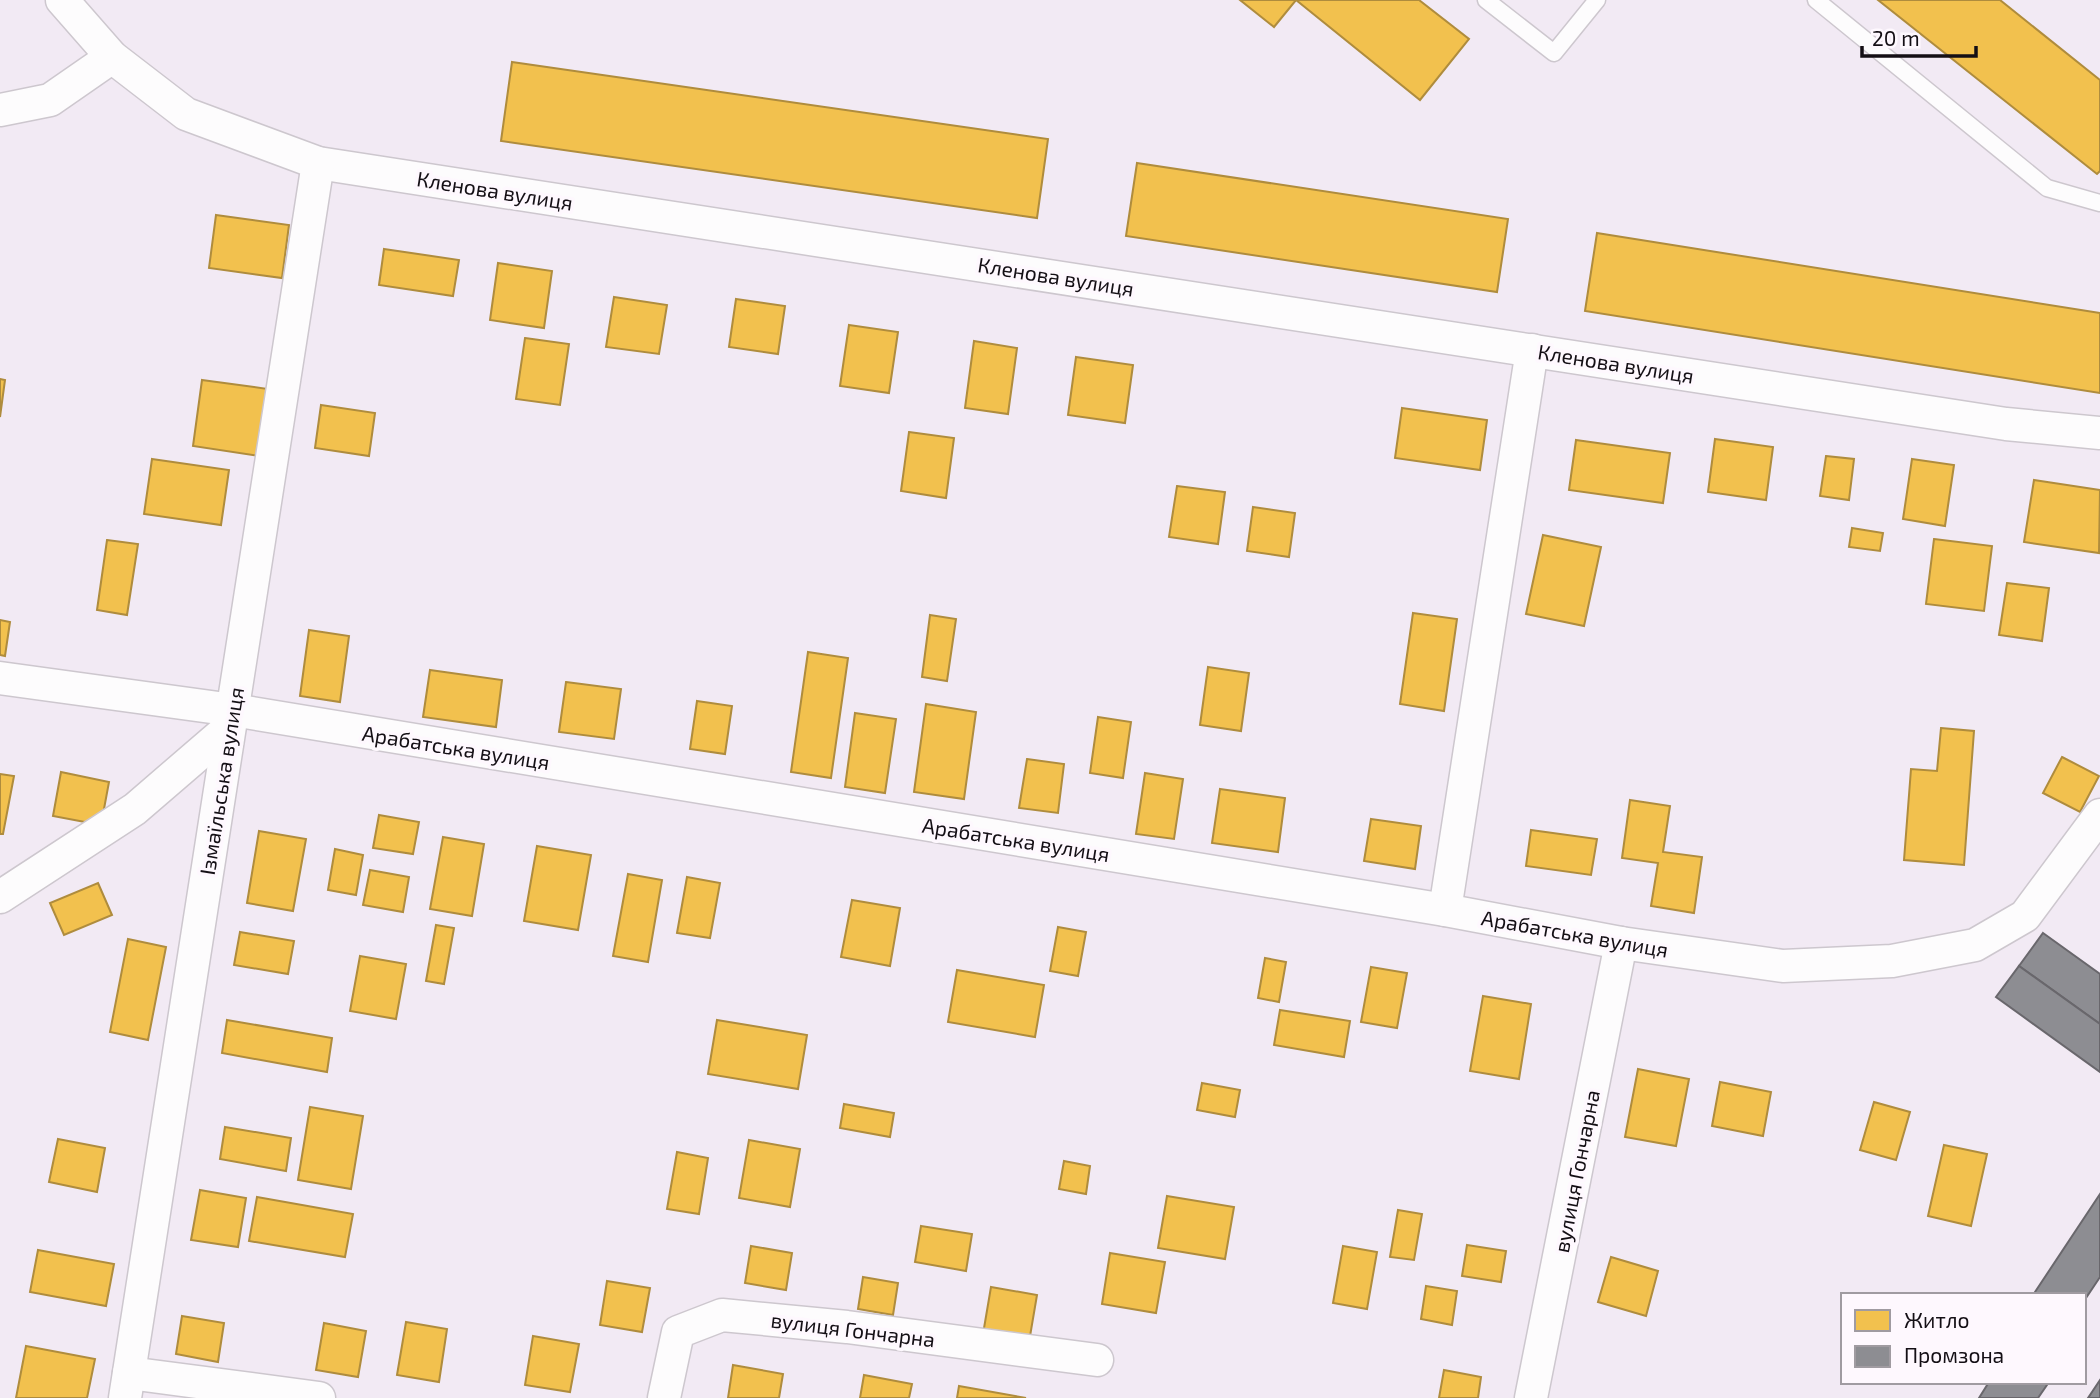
<svg xmlns="http://www.w3.org/2000/svg" width="2100" height="1398" font-family="'Exo 2',sans-serif">
	<style>
		.homes { fill: #f2c14e; stroke: #af8c3d; stroke-width: 2 }
		.industry { fill: #8d8d92; stroke: #69676c; stroke-width: 2 }
		.lines { fill: none; stroke-linecap: round; stroke-linejoin: round }
		.service-casing { stroke: #cdc7ce; stroke-width: 19 }
		.minor-casing { stroke: #cdc7ce; stroke-width: 35 }
		.service { stroke: #fdfcfd; stroke-width: 16 }
		.minor { stroke: #fdfcfd; stroke-width: 32 }
		.labels { text-anchor: middle; dominant-baseline: central; stroke-width: 7; stroke-linejoin: round; paint-order: stroke }
		.street-label { font-size: 21px; fill: #140f15; stroke: #fef8fe }
	</style>
	<rect width="100%" height="100%" fill="#f2eaf4"/>
	<g class="homes">
		<path d="M1240,0H1419L1469,39L1420,100L1296,0L1274,27Z"/>
		<path d="M1878,0H2000L2100,80V171L2097,174Z"/>
		<path d="M512,62L1048,139L1037,218L501,141Z"/>
		<path d="M1137,163L1508,219L1497,292L1126,236Z"/>
		<path d="M216,215L289,225L282,278L209,268Z"/>
		<path d="M1597,233L2100,313V393L1585,311Z"/>
		<path d="M384,249L459,260L453,296L379,285Z"/>
		<path d="M498,263L552,271L544,328L490,320Z"/>
		<path d="M614,297L667,305L659,354L606,347Z"/>
		<path d="M736,299L785,306L778,354L729,347Z"/>
		<path d="M849,325L898,332L889,393L840,386Z"/>
		<path d="M525,338L569,344L560,405L516,399Z"/>
		<path d="M974,341L1017,348L1008,414L965,408Z"/>
		<path d="M1076,357L1133,365L1125,423L1068,415Z"/>
		<path d="M0,379L5,380L0,417Z"/>
		<path d="M202,380L268,389L259,456L193,446Z"/>
		<path d="M321,405L375,413L369,456L315,448Z"/>
		<path d="M1402,408L1487,420L1480,470L1395,458Z"/>
		<path d="M909,432L954,438L946,498L901,491Z"/>
		<path d="M1715,439L1773,447L1766,500L1708,492Z"/>
		<path d="M1576,440L1670,453L1663,503L1569,490Z"/>
		<path d="M1826,456L1854,459L1849,500L1820,496Z"/>
		<path d="M152,459L229,470L221,525L144,514Z"/>
		<path d="M1912,459L1954,465L1945,526L1903,519Z"/>
		<path d="M2034,480L2100,490L2099,553L2024,542Z"/>
		<path d="M1177,486L1225,492L1218,544L1169,537Z"/>
		<path d="M1253,507L1295,513L1289,557L1247,551Z"/>
		<path d="M1852,528L1883,533L1880,551L1849,547Z"/>
		<path d="M1543,535L1601,547L1584,626L1526,614Z"/>
		<path d="M1934,539L1992,546L1984,611L1926,604Z"/>
		<path d="M107,540L138,544L127,615L97,610Z"/>
		<path d="M2007,583L2049,588L2042,641L1999,635Z"/>
		<path d="M1413,613L1457,619L1444,711L1400,704Z"/>
		<path d="M930,615L956,619L947,681L922,677Z"/>
		<path d="M0,620L10,622L5,656L0,655Z"/>
		<path d="M309,630L349,636L340,702L300,696Z"/>
		<path d="M808,652L848,658L831,778L791,772Z"/>
		<path d="M1208,667L1249,673L1241,731L1200,725Z"/>
		<path d="M430,670L502,680L496,727L423,717Z"/>
		<path d="M566,682L621,689L614,739L559,732Z"/>
		<path d="M697,701L732,706L725,754L690,749Z"/>
		<path d="M926,704L976,712L964,799L914,792Z"/>
		<path d="M855,713L896,719L885,793L845,787Z"/>
		<path d="M1098,717L1131,722L1123,778L1090,773Z"/>
		<path d="M1941,728L1974,731L1964,865L1904,860L1911,769L1937,771Z"/>
		<path d="M2062,757L2099,776L2080,812L2043,793Z"/>
		<path d="M1027,759L1064,764L1058,813L1019,808Z"/>
		<path d="M61,772L109,782L101,825L53,816Z"/>
		<path d="M1145,773L1183,779L1174,839L1136,834Z"/>
		<path d="M0,774L14,776L3,834H0Z"/>
		<path d="M1220,789L1285,798L1278,852L1212,843Z"/>
		<path d="M1630,800L1670,806L1663,852L1702,857L1694,913L1651,906L1658,863L1622,858Z"/>
		<path d="M379,815L419,822L413,854L373,848Z"/>
		<path d="M1371,819L1421,826L1415,869L1364,861Z"/>
		<path d="M1531,830L1597,839L1591,875L1526,866Z"/>
		<path d="M259,831L306,839L293,911L247,903Z"/>
		<path d="M443,837L484,844L472,916L430,909Z"/>
		<path d="M537,846L591,855L578,930L524,921Z"/>
		<path d="M335,849L363,855L356,895L328,890Z"/>
		<path d="M370,870L409,877L403,912L363,905Z"/>
		<path d="M628,874L662,880L648,962L613,956Z"/>
		<path d="M687,877L720,883L710,938L677,933Z"/>
		<path d="M98,883L112,915L64,935L50,903Z"/>
		<path d="M852,900L900,908L890,966L841,957Z"/>
		<path d="M436,925L454,928L444,984L426,981Z"/>
		<path d="M1058,927L1086,932L1078,976L1050,971Z"/>
		<path d="M240,932L294,941L288,974L234,965Z"/>
		<path d="M128,939L166,947L148,1040L110,1032Z"/>
		<path d="M360,956L406,964L396,1019L350,1011Z"/>
		<path d="M1265,958L1286,962L1279,1002L1258,998Z"/>
		<path d="M1371,967L1407,973L1397,1028L1361,1022Z"/>
		<path d="M957,970L1044,985L1035,1037L948,1022Z"/>
		<path d="M1483,996L1531,1004L1519,1079L1470,1071Z"/>
		<path d="M1280,1010L1350,1021L1344,1057L1274,1045Z"/>
		<path d="M227,1020L332,1038L327,1072L222,1053Z"/>
		<path d="M717,1020L807,1035L798,1089L708,1074Z"/>
		<path d="M1638,1069L1689,1079L1676,1146L1625,1137Z"/>
		<path d="M1720,1082L1771,1092L1763,1136L1712,1126Z"/>
		<path d="M1202,1083L1240,1090L1235,1117L1197,1110Z"/>
		<path d="M1874,1102L1910,1112L1896,1160L1860,1150Z"/>
		<path d="M844,1104L894,1113L890,1137L840,1128Z"/>
		<path d="M310,1107L363,1116L351,1189L298,1180Z"/>
		<path d="M225,1127L291,1138L286,1171L220,1159Z"/>
		<path d="M58,1139L105,1148L97,1192L49,1182Z"/>
		<path d="M749,1140L800,1149L790,1207L739,1198Z"/>
		<path d="M1944,1145L1987,1154L1971,1226L1928,1216Z"/>
		<path d="M677,1152L708,1158L699,1214L667,1209Z"/>
		<path d="M1064,1161L1090,1166L1086,1194L1059,1189Z"/>
		<path d="M200,1190L246,1198L238,1247L191,1240Z"/>
		<path d="M1167,1196L1234,1207L1225,1259L1158,1248Z"/>
		<path d="M257,1197L353,1214L345,1257L249,1241Z"/>
		<path d="M1398,1210L1422,1214L1414,1260L1390,1257Z"/>
		<path d="M921,1226L972,1234L966,1271L915,1262Z"/>
		<path d="M1467,1245L1506,1251L1501,1282L1462,1276Z"/>
		<path d="M751,1246L792,1253L786,1290L745,1283Z"/>
		<path d="M1343,1246L1377,1252L1367,1309L1333,1303Z"/>
		<path d="M38,1250L114,1264L106,1306L30,1292Z"/>
		<path d="M1110,1253L1165,1262L1156,1313L1102,1304Z"/>
		<path d="M1611,1257L1658,1271L1646,1316L1598,1302Z"/>
		<path d="M863,1277L898,1283L893,1315L858,1309Z"/>
		<path d="M607,1281L650,1288L642,1332L600,1325Z"/>
		<path d="M1426,1286L1457,1291L1452,1325L1421,1319Z"/>
		<path d="M991,1287L1037,1295L1028,1348L982,1340Z"/>
		<path d="M182,1316L224,1323L218,1362L176,1354Z"/>
		<path d="M406,1322L447,1329L439,1382L397,1375Z"/>
		<path d="M324,1323L366,1331L358,1377L316,1370Z"/>
		<path d="M533,1336L579,1344L570,1392L525,1385Z"/>
		<path d="M26,1346L95,1359L87,1398H16Z"/>
		<path d="M733,1365L783,1374L779,1398H728Z"/>
		<path d="M1444,1370L1481,1377L1478,1398H1439Z"/>
		<path d="M864,1375L912,1384L909,1398H860Z"/>
		<path d="M959,1386L1026,1398H957Z"/>
	</g>
	<g class="industry">
		<path d="M2043,933L2100,974V1024L2019,966Z"/>
		<path d="M2019,966L2100,1024V1072L1996,997Z"/>
		<path d="M2100,1194V1277L2084,1301V1295H2033Z"/>
		<path d="M2100,1380V1398H2088Z"/>
		<path d="M1989,1382H2049L2038,1398H1979Z"/>
	</g>
	<g class="lines">
		<defs>
			<g id="service">
				<path d="M1486,0L1554,53L1597,0"/>
				<path d="M1816,0L2047,188L2100,203"/>
			</g>
			<g id="minor">
				<path d="M62,0L112,57L186,114L318,163L2006,424L2100,433"/>
				<path d="M0,110L50,100L112,57"/>
				<path d="M0,678L233,710L1445,910L1621,943L1783,966L1892,961L1975,945L2025,916L2100,815"/>
				<path d="M0,897L135,809L229,728"/>
				<path d="M1445,910L1532,350"/>
				<path d="M129,1373L319,1398"/>
				<path d="M125,1398L318,163"/>
				<path d="M664,1398L678,1332L722,1315L847,1327L1097,1360"/>
				<path d="M1531,1398L1621,943"/>
			</g>
		</defs>
		<use href="#service" class="service-casing"/>
		<use href="#minor" class="minor-casing"/>
		<use href="#service" class="service"/>
		<use href="#minor" class="minor"/>
	</g>
	<g class="labels">
		<g class="street-label">
			<text transform="translate(495 190) rotate(9)">Кленова вулиця</text>
			<text transform="translate(1056 276) rotate(9)">Кленова вулиця</text>
			<text transform="translate(1616 363) rotate(9)">Кленова вулиця</text>
			<text transform="translate(456 747) rotate(9)">Арабатська вулиця</text>
			<text transform="translate(221 781) rotate(-81)">Ізмаїльська вулиця</text>
			<text transform="translate(1016 839) rotate(9)">Арабатська вулиця</text>
			<text transform="translate(1575 933) rotate(10)">Арабатська вулиця</text>
			<text transform="translate(1576 1171) rotate(-79)">вулиця Гончарна</text>
			<text transform="translate(853 1329) rotate(7)">вулиця Гончарна</text>
		</g>
	</g>
	<rect x="1841" y="1293" width="245" height="91" fill="#fef8fe" stroke="#a09ba1" stroke-width="2"/>
	<rect x="1855" y="1310" width="35" height="21" fill="#f2c14e" stroke="#a09ba1" stroke-width="2"/>
	<text x="1904" y="1328" font-size="21" fill="#140f15">Житло</text>
	<rect x="1855" y="1346" width="35" height="21" fill="#8d8d92" stroke="#a09ba1" stroke-width="2"/>
	<text x="1904" y="1363" font-size="21" fill="#140f15">Промзона</text>
	<path d="M1862 46v10h114v-10" fill="none" stroke="#140f15" stroke-width="3.5"/>
	<text x="1872" y="46" font-size="21" fill="#140f15" stroke="#fef8fe" stroke-width="5" paint-order="stroke">20 m</text>
</svg>
